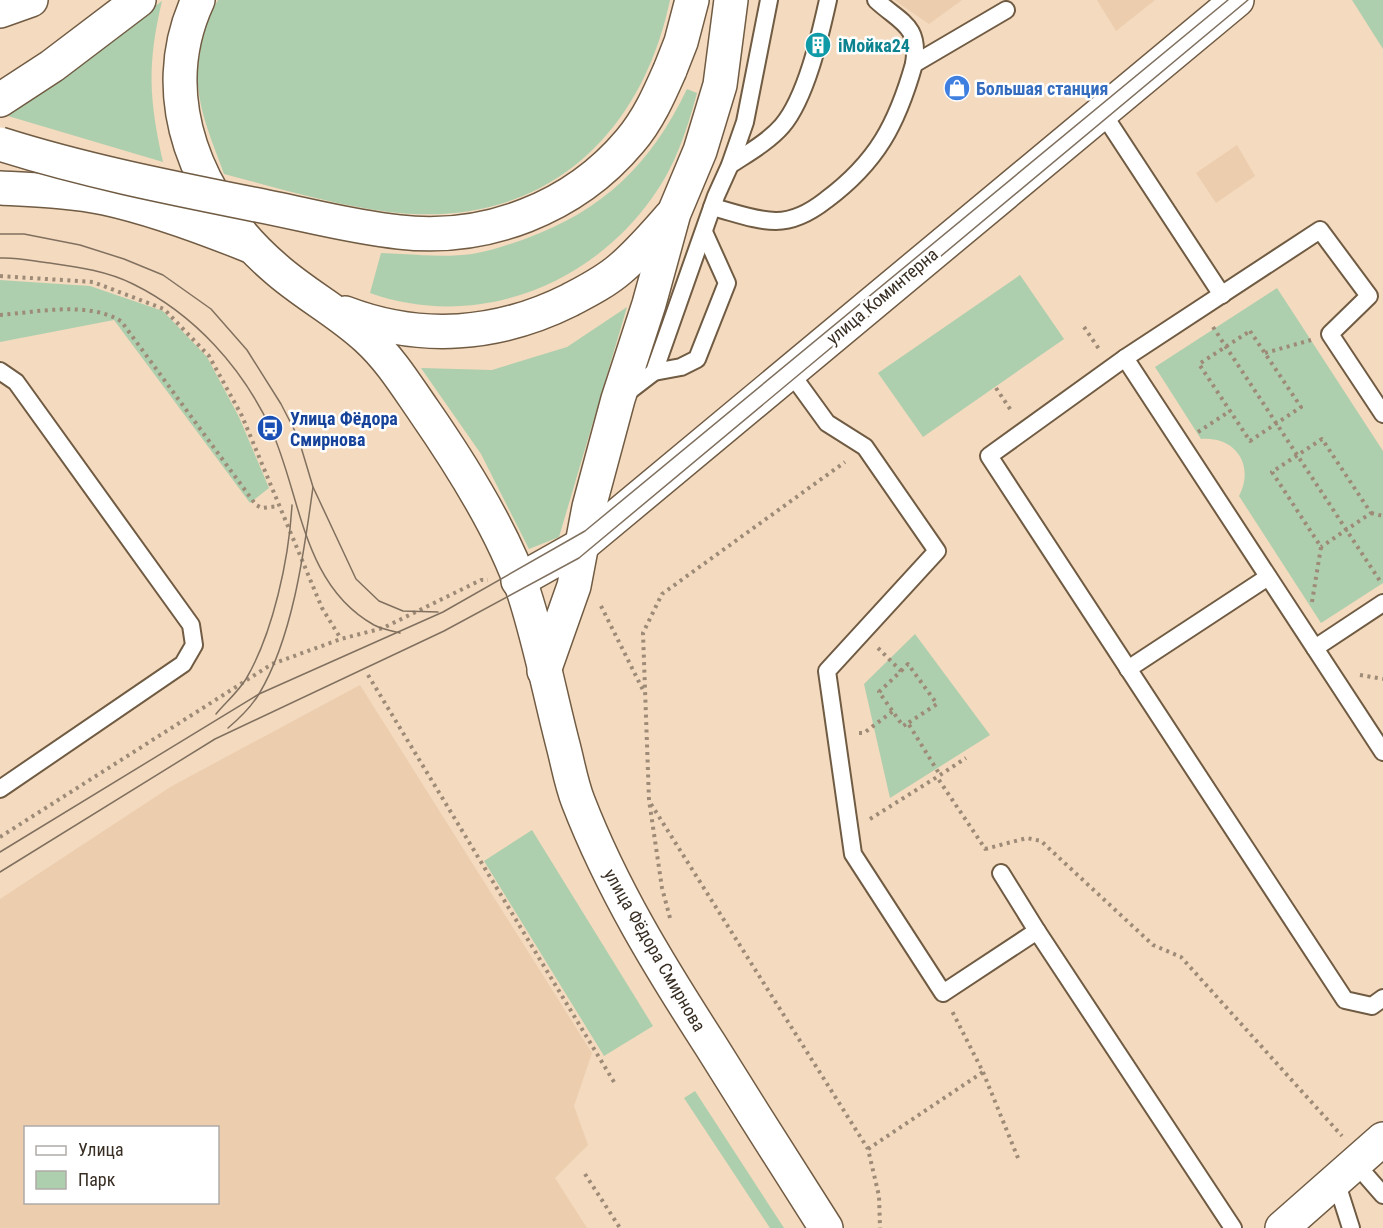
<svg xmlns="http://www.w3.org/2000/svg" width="1383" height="1228" font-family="'Roboto Condensed',sans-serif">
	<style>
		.built { fill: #eccdad; fill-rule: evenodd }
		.green { fill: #adcfae }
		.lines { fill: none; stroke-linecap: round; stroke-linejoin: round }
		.service-casing { stroke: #705b43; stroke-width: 20 }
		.minor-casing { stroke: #705b43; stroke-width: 36 }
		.secondary-casing { stroke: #705b43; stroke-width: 36 }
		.path { stroke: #9d8b77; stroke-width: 4; stroke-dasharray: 3 4.5; stroke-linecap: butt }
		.service { stroke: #fff; stroke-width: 16 }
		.minor { stroke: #fff; stroke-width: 33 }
		.secondary { stroke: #fff; stroke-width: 33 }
		.tram { stroke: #80705f; stroke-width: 1.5 }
		.secondary-bridge-casing { stroke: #705b43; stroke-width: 36; stroke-linecap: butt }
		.secondary-bridge { stroke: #fff; stroke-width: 33 }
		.labels { text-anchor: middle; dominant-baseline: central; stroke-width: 5; stroke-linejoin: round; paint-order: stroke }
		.culture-label { font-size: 18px; font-weight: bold; fill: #0d838f; stroke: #fff; text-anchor: start }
		.shop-label { font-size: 18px; font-weight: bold; fill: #366cbe; stroke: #fff; text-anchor: start }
		.street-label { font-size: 18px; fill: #382e23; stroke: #fff }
		.transit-label { font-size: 18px; font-weight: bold; fill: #164399; stroke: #fff; text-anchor: start }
	</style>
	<rect width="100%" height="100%" fill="#f4dabf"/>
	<g class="built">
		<path d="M894,0H962L929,24Z"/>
		<path d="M1097,0H1155L1116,31Z"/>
		<path d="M1237,145L1255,176L1216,203L1196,173Z"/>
		<path d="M360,685L592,1053L574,1106L588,1145L555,1178L587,1228H0V899L172,786ZM26,1128H218V1202H26Z"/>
	</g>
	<g class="green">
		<path d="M218,0H670C640,142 538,230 389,212C334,205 278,188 224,174C214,146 200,115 198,85C197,59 204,22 218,0Z"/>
		<path d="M1352,0H1383V49Z"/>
		<path d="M162,1C147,64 149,99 163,162L8,116Z"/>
		<path d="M687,89L697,93C687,130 675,167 652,198C588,288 474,330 370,293L381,253C411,254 443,258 472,254C491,251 507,245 525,239C604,210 651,164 687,89Z"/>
		<path d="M1020,275L1064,339L923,437L878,373Z"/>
		<path d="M0,280L90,286L163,311L207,357L239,417L269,488L250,503L114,320L0,342Z"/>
		<path d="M1277,288L1383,451V583L1321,623L1239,496C1255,466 1236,436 1201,439L1155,367Z"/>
		<path d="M627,307L559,537L529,549L481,454L421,368L492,370L567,347Z"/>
		<path d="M915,634L990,735L890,798L864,684Z"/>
		<path d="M532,830L653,1026L604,1056L484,861Z"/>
		<path d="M695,1091L784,1228H770L684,1098Z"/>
	</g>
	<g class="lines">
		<defs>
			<g id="service">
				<path d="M876,0C901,23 920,25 914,64"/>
				<path d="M1102,112L1222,295"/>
				<path d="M730,165C748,153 768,142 782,126C806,98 820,36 828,0"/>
				<path d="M712,207C733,212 755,221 776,221C794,221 812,211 826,200C877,162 897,124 914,64L1006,10"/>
				<path d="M1125,358L1383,752"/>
				<path d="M0,371L16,382L191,625L194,645L183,664L0,789"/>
				<path d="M654,372L681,367L697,359L727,283L704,232"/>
				<path d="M790,372L827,423L865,447L937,551L827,671L853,854L943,993L1037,931L1233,1228"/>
				<path d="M624,395L654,372L716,196L730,165L745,122L769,0"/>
				<path d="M1383,414L1330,334L1369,296L1320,230L1125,358L989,456L1345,1000L1372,1006L1383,998"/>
				<path d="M1315,648L1383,603"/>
				<path d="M1128,669L1268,577"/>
				<path d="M1001,873L1037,931"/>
				<path d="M1355,1163L1383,1195"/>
				<path d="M1336,1181L1351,1228"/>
			</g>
			<g id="minor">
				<path d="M582,545L1237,0"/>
				<path d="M1282,1228L1383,1139"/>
			</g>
			<g id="secondary">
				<path d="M198,0C153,97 198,202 275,268C304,294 338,311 367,338C390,359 406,385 424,411C460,463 504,532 524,593C540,642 550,695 563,745C568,764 571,783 578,801C612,889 660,967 711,1046C749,1107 787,1167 826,1228"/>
				<path d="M0,11L31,0"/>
				<path d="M670,70L681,42L692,0"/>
				<path d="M0,100L52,66L139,0"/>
				<path d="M0,188C35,190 71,191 105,198C155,209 203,227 250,246"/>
				<path d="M345,313C421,342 498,336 570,300C587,291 605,282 620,269C639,253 655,234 671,216"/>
				<path d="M518,581L582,545"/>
				<path d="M544,671L574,586L589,507L618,399L649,304L674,213L700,151L720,85L731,0"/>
			</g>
		</defs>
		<use href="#service" class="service-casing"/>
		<use href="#minor" class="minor-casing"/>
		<use href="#secondary" class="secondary-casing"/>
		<g class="path">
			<path d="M0,276L93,282L164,309L209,356L242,416L322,608L341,639"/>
			<path d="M0,315C38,312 87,301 121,321L256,505L262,508L279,506"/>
			<path d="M1084,327L1099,349"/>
			<path d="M1213,327L1380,581"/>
			<path d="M1250,331L1301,407L1250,441L1199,364Z"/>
			<path d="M1265,353L1311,340"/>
			<path d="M996,388L1012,412"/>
			<path d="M1198,432L1230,411"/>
			<path d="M1371,513L1383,516"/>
			<path d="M1312,602L1321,547L1272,472L1322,439L1371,513L1321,547"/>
			<path d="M601,606L643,690"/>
			<path d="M878,648L901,671L879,692L903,726L908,723L940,775"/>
			<path d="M901,671L908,664L937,704L908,723"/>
			<path d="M368,675L614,1082"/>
			<path d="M1360,675L1383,679"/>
			<path d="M859,733H864L893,711"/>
			<path d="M940,775L966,758"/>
			<path d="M651,804L868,1149L879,1196L880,1228"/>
			<path d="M870,819L937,777L986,850"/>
			<path d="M0,837L272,664L341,639L383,628L481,580H488"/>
			<path d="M985,849L1027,838L1041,841L1153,945L1181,957L1342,1136"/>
			<path d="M670,918L662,888L649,800L643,633L662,594L845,462"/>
			<path d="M983,1072L1018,1158"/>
			<path d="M868,1149L983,1072L952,1011"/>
			<path d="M585,1174L620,1228"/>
		</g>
		<use href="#service" class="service"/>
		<use href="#minor" class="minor"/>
		<use href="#secondary" class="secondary"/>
		<g class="tram">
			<path d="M0,234H24L80,245L124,259L163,275L211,309L247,350L281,404L298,437L313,487L356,579L379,601L403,611L438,612"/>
			<path d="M0,258C17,257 33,261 50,263C78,267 107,271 133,284C194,314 242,367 271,429C301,495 302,585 374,625C382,629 392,631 400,633"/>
			<path d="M216,714C225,703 238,692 246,679C273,633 289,559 292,505"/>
			<path d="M228,728C240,718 251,707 259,694C293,637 304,552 313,487"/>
			<path d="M0,852L259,694L443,612L585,531L1228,0"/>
			<path d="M0,872L215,739L444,631L579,558L1248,0"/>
		</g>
		<defs>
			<path id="secondary-bridge" d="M0,144C82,170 167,187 252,204C300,213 350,227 399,232C486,242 574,208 630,141C648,120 659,95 670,70"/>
		</defs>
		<use href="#secondary-bridge" class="secondary-bridge-casing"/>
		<use href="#secondary-bridge" class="secondary-bridge"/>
	</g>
	<defs>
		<symbol id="building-disc" viewBox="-11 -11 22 22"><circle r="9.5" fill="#0f9aa8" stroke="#fff"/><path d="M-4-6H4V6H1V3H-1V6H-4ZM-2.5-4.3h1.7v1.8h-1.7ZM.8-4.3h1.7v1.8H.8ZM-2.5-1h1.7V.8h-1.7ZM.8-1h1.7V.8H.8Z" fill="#fff"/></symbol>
		<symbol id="shop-disc" viewBox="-11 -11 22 22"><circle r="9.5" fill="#3f7fe0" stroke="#fff"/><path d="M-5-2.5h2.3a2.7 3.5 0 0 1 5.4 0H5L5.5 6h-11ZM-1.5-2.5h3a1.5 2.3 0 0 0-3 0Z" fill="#fff"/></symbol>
		<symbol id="bus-disc" viewBox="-11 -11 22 22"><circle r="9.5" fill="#1a4fb4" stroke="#fff"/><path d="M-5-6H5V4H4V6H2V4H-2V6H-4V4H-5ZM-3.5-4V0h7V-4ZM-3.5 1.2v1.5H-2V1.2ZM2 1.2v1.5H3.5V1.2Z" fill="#fff"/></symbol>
	</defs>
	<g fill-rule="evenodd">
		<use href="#building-disc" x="803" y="30" width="30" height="30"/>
		<use href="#shop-disc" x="942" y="73" width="30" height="30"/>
		<use href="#bus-disc" x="255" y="413" width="30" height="30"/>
	</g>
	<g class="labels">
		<g class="culture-label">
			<text x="838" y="45">iМойка24</text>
		</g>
		<g class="shop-label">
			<text x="976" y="88">Большая станция</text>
		</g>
		<g class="street-label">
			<text transform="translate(882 296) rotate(-40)">улица Коминтерна</text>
			<text transform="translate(655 950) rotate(60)">улица Фёдора Смирнова</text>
		</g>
		<g class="transit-label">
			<text x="290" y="418">Улица Фёдора<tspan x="290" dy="21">Смирнова</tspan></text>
		</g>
	</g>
	<rect x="24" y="1126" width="195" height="78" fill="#ffffff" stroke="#afaba7" stroke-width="1.5"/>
	<rect x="36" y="1146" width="30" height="9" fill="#ffffff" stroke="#afaba7" stroke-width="1.5"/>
	<text x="78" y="1156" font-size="18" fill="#382e23">Улица</text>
	<rect x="36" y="1171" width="30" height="18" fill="#adcfae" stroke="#afaba7" stroke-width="1.5"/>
	<text x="78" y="1186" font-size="18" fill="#382e23">Парк</text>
</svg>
